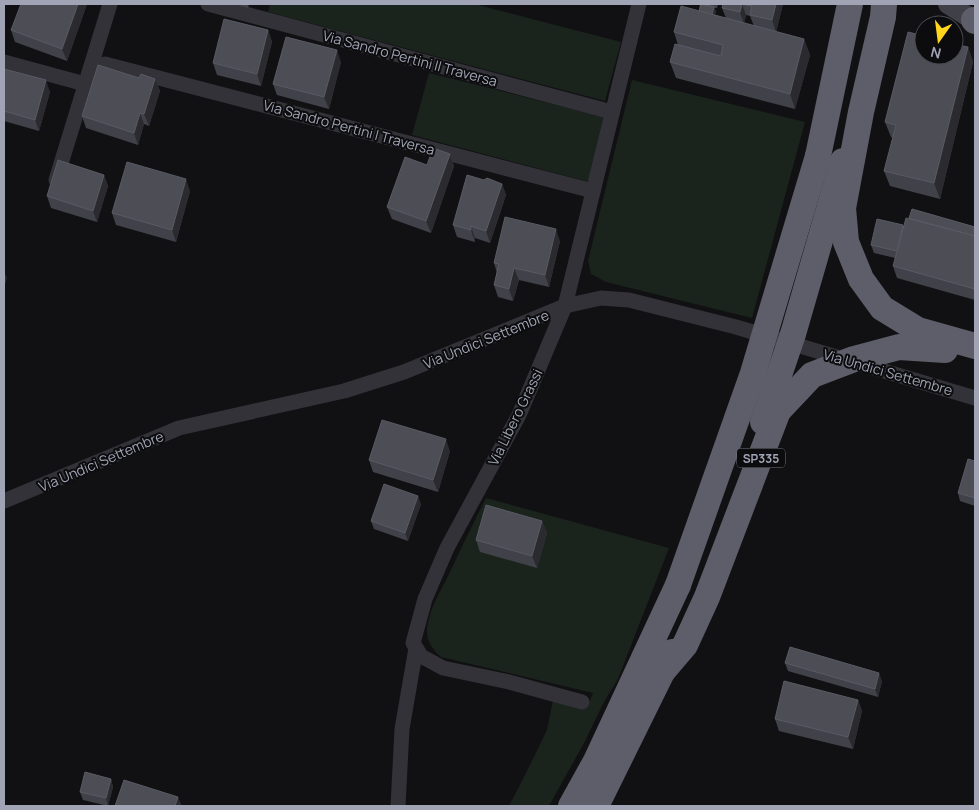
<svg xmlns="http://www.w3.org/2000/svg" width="979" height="810" font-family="Manrope,sans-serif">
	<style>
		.green { fill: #1b231d }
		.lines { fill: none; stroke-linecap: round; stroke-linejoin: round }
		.street { stroke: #323238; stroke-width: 15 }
		.secondary { stroke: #3f4048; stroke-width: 20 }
		.highway { stroke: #5d5e69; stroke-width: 26 }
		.highway-bridge { stroke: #5d5e69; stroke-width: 26 }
		.wall { fill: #414249; fill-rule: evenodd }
		.shaded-wall { fill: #2a2a2f }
		.building { fill: #4c4d55; stroke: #595a64 }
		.labels { text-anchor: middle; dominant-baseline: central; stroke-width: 4; stroke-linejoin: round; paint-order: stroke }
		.shield { fill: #0c0c0e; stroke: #747683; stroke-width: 1 }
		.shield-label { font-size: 12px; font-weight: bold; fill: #a1a4b5 }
		.street-label { font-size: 14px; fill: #a1a4b5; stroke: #0c0c0e }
	</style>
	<rect width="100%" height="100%" fill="#111113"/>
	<g class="green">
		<path d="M270,4H474L621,42L605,101L268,12Z"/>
		<path d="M429,73L604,117L589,182L412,135Z"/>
		<path d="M632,80L805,122L752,318L606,282L591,274L588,261Z"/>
		<path d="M486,498L669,548L618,679L605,700L584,743L549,806H509L523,779L547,730L553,700L579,708H587L593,693L441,657C433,650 427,642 427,631C428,610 442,589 451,570C462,546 474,522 486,498Z"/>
	</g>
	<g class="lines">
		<g class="street">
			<path d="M208,4L612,112"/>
			<path d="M4,62L85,84"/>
			<path d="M105,64L593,191"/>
			<path d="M56,180L110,4"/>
			<path d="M4,501L179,428L344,391L404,372L565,306L601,298L629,300L736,327L975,398"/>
			<path d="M582,702L509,682L443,668L421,656L413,643L425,599L447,548L519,415L565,306L639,4"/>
			<path d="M398,806L402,729L416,648"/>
		</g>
		<path class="secondary" d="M948,4L975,21"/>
		<g class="highway">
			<path d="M884,4L883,17L861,112L843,208L846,242L861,279L882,308L918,330L975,346"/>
			<path d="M974,20L975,21"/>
			<path d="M818,156L850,4"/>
			<path d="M571,806L596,761L678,585"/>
			<path d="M596,806L672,652"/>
		</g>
		<g class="highway-bridge">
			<path d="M763,422L793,334L843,161"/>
			<path d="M678,585L753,373L818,156"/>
			<path d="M662,672L685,645L707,597L778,411L812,375L854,359L899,347L945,350"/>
		</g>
	</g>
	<g class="wall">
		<path d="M87,4L67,61L15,42L11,30Z"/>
		<path d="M235,4H249L248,8Z"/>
		<path d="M699,4H718L717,8H714L716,11L715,15L726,18L722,8L723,4H783L776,32L804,39L810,55L795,109L676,78L670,62L678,45L674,32L699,11L700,4ZM746,15L750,16L754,26L744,23Z"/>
		<path d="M268,30L272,42L261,86L217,75L213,63Z"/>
		<path d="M968,47L973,62L940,199L890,186L884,171L893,138L891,137L885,122Z"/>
		<path d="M341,62L329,109L277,95L273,84Z"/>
		<path d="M4,69L50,92L39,131L4,121Z"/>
		<path d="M139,78L155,79L160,91L149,126L144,124L138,145L86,128L82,116Z"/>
		<path d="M450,154L454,166L431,233L392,219L387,207L427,165Z"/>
		<path d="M104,175L108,186L97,222L51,208L47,196Z"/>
		<path d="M484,180L502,184L506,195L490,243L475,238V242L457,237L453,225Z"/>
		<path d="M190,191L176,242L116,225L112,213Z"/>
		<path d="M909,218L975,227V300L897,278L893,266L895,258L874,253L871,245L903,225V227Z"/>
		<path d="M560,241L549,287L519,280L513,301L498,297L494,285L497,273L494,263Z"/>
		<path d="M450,451L438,492L373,472L369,460Z"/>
		<path d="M975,461V506L960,501L958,493Z"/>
		<path d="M421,504L408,541L374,529L371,521Z"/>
		<path d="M542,521L547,533L537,568L480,552L476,540Z"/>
		<path d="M785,663L882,681L878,697L788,671Z"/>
		<path d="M858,700L862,711L853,749L779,731L775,719Z"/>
		<path d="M111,779L113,787L108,806L83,800L80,792Z"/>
	</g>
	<g class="shaded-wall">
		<path d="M78,4H87L67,61L62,49Z"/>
		<path d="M742,4L746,15L744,24L740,12Z"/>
		<path d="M776,4H783L776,32L772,20Z"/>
		<path d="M714,7L716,11L713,21L711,17Z"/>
		<path d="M268,30L272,42L261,86L257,74Z"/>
		<path d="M804,39L810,55L795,109L790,94Z"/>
		<path d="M968,47L973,62L940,199L934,183Z"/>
		<path d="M337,50L341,62L329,109L324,97Z"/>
		<path d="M155,79L160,91L149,126L144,114Z"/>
		<path d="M46,80L50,92L39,131L35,120Z"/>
		<path d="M140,113L144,124L138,145L134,133Z"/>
		<path d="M450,154L454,166L431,233L426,221Z"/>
		<path d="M104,175L108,186L97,222L93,211Z"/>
		<path d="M186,179L190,191L176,242L172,230Z"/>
		<path d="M502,184L506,195L490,243L486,231Z"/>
		<path d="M471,226L475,238V242L471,230Z"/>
		<path d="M556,229L560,241L549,287L545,275Z"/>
		<path d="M514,268L519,280L513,301L509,289Z"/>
		<path d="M4,271L7,278L4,288Z"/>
		<path d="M446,439L450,451L438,492L433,480Z"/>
		<path d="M418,496L421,504L408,541L405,533Z"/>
		<path d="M542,521L547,533L537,568L532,556Z"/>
		<path d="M879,673L882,681L878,697L875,689Z"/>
		<path d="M858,700L862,711L853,749L848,737Z"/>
		<path d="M111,779L113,787L108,806L106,798Z"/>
		<path d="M178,797L182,806H175Z"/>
	</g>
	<g class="building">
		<path d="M21,4H78L62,49L11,30Z"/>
		<path d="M701,4L714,7L712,15L699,11Z"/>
		<path d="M723,4H742L740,12L722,8Z"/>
		<path d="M742,4H776L772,20L750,15L752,6Z"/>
		<path d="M681,6L804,39L790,94L670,62L675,44L721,56L723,45L674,32Z"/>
		<path d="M224,19L268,30L257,74L213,63Z"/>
		<path d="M908,32L924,36V55H954V44L968,47L934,183L884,171L896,125L885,122Z"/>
		<path d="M286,37L337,50L324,97L273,84Z"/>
		<path d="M98,65L139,78L141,74L155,79L144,114L140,113L134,133L82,116Z"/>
		<path d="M4,69L46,80L35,120L4,111Z"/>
		<path d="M433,148L450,154L426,221L387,207L405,157L427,165Z"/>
		<path d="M58,160L104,175L93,211L47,196Z"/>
		<path d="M127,162L186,179L172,230L112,213Z"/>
		<path d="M467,175L484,180L487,178L502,184L486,231L471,226V230L453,225Z"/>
		<path d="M912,209L975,227V236L909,218Z"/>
		<path d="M505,217L556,229L545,275L514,268L509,289L494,285L499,264L494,263Z"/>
		<path d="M906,218L975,236V289L893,266Z"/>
		<path d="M877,219L903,225L897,251L871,245Z"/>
		<path d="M382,420L446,439L433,480L369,460Z"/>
		<path d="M968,459L975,461V498L958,493Z"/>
		<path d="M384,484L418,496L405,533L371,521Z"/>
		<path d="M486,505L542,521L532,556L476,540Z"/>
		<path d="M790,647L879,673L875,689L785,663Z"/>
		<path d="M784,681L858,700L848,737L775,719Z"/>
		<path d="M85,772L111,779L106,798L80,792Z"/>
		<path d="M124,780L178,797L175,806H115Z"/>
	</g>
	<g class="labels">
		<rect class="shield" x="737" y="448.5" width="48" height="19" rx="4"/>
		<g class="shield-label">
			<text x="761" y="458">SP335</text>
		</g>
		<g class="street-label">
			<text transform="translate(410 58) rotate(15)">Via Sandro Pertini II Traversa</text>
			<text transform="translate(349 127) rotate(15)">Via Sandro Pertini I Traversa</text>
			<text transform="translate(486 339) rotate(-22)">Via Undici Settembre</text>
			<text transform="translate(888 372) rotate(16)">Via Undici Settembre</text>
			<text transform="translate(515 417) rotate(-64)">Via Libero Grassi</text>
			<text transform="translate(101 461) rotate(-23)">Via Undici Settembre</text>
		</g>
	</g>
	<rect width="979" height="810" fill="none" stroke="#a1a4b5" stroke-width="10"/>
	<g transform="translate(939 40) rotate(194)"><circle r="24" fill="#0c0c0e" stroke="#484951"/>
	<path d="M0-4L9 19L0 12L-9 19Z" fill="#ffd61c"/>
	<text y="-8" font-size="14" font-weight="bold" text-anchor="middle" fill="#a1a4b5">N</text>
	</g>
</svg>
